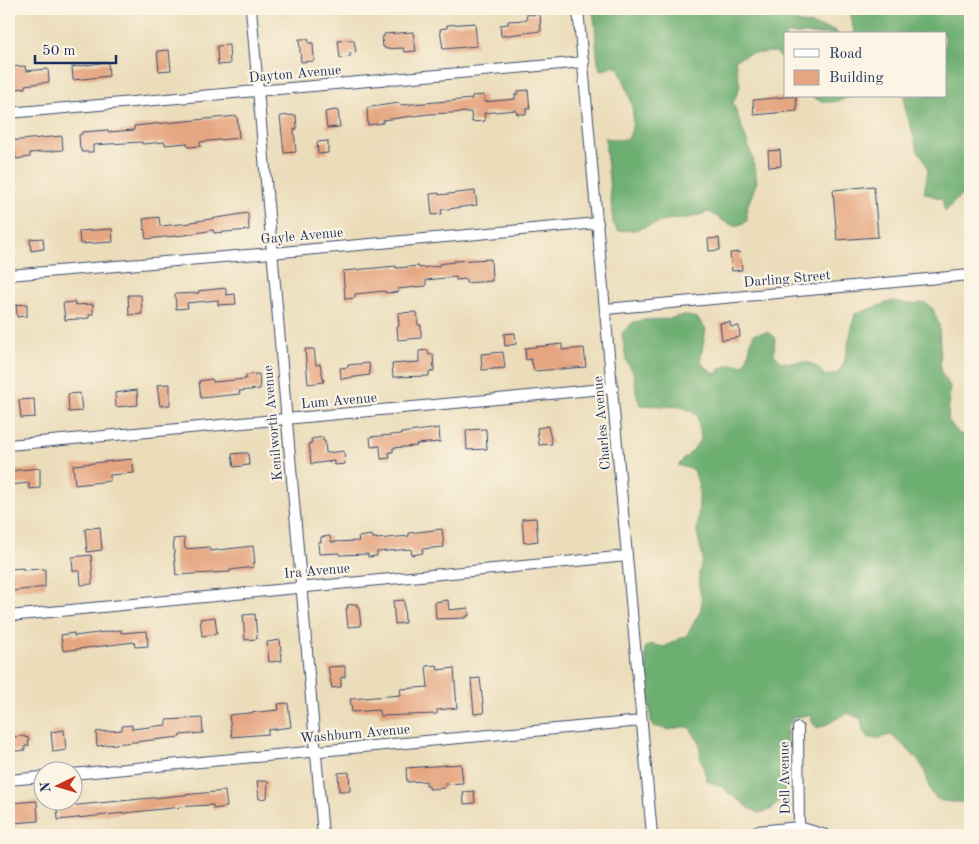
<svg xmlns="http://www.w3.org/2000/svg" width="979" height="844" font-family="'Old Standard TT',serif">
	<style>
		.forest { fill: #6dae71; stroke: #446e68 }
		.building { fill: #e5a580 }
		.lines { fill: none; stroke-linecap: round; stroke-linejoin: round }
		.minor-casing { stroke: #3a496c; stroke-width: 12 }
		.minor { stroke: #fff; stroke-width: 10 }
		.labels { text-anchor: middle; dominant-baseline: central; stroke-width: 4.5; stroke-linejoin: round; paint-order: stroke }
		.street-label { font-size: 14px; fill: #1b2f5e; stroke: #fcf5e5 }
	</style>
	<rect width="100%" height="100%" fill="#fcf5e5"/>
	<filter id="ink" filterUnits="userSpaceOnUse"><feTurbulence type="fractalNoise" baseFrequency=".02" numOctaves="2"/><feDisplacementMap in="SourceGraphic" scale="10" xChannelSelector="R" yChannelSelector="G"/><feConvolveMatrix kernelMatrix="1 2 1 2 8 2 1 2 1" color-interpolation-filters="sRGB"/></filter>
	<filter id="wash" filterUnits="userSpaceOnUse"><feTurbulence type="fractalNoise" baseFrequency=".0096" numOctaves="4" result="noise"/><feDisplacementMap in="SourceGraphic" scale="20" xChannelSelector="R" yChannelSelector="G"/><feGaussianBlur stdDeviation="1.12" result="paint"/><feColorMatrix in="noise" values="0 0 0 0 0 0 0 0 0 0 0 0 0 0 0 0 0 1.4 0 .05"/><feComposite in="paint" operator="in"/></filter>
	<g filter="url(#wash)">
		<rect width="100%" height="100%" fill="#ebddba"/>
		<g class="forest">
			<path d="M592,9H769L789,20L834,30L838,34H785V65L776,52L748,54L735,60L740,86L733,103L753,158L757,182L747,207V221C731,232 724,219 709,212L688,218L671,219L635,230L618,231L613,223L605,138L619,140L628,139C640,115 628,90 618,67L612,65L607,69L600,70C594,50 598,29 592,9Z"/>
			<path d="M850,9H970V193L959,197L945,212L942,199L924,193L928,171L924,159L918,151L905,108L904,96H945V34H854Z"/>
			<path d="M811,96H851C838,103 823,105 811,96Z"/>
			<path d="M893,301L909,304L925,303L933,309L939,325L941,372L950,386L948,420L959,434L970,436V803C961,801 951,803 943,801C926,798 929,775 922,766C914,754 902,744 891,735L879,738H868L863,731L861,719L848,713C837,717 829,725 817,728L812,722L811,715L794,717L787,727L785,790L778,803L772,809L759,813L750,809L742,802L729,794L723,787L707,781L700,755V743L689,727H680L670,730L653,726L651,721L645,648L651,644L664,647L687,635L700,612L702,602L699,587V573L703,559L697,531L699,506V486L694,470L678,465L694,449L701,438L697,415L683,407L640,405L637,396L633,372L626,360L622,333L633,322L644,320L668,319L683,315L697,318L706,329L701,355V363L715,374C725,364 731,364 744,365C750,355 749,345 754,334L767,332L775,337L774,354L781,362C802,364 810,356 825,376L838,373L844,363L855,314Z"/>
		</g>
		<g id="blocks">
			<g class="building">
				<path d="M540,14L541,31L501,36L500,25L508,24V21L527,20L526,15Z"/>
				<path d="M475,23L477,46L443,49L440,29L447,28V25Z"/>
				<path d="M413,32L416,51L404,52L403,48L385,49V47H383L382,37H384V34Z"/>
				<path d="M299,39H308L309,43H313L314,61L301,62Z"/>
				<path d="M348,40H354L356,52L350,53V57L340,58L338,41Z"/>
				<path d="M229,45L230,64L218,65L217,46Z"/>
				<path d="M169,50L171,70L159,71L157,51Z"/>
				<path d="M108,62L109,76L73,80L72,67Z"/>
				<path d="M25,66L26,71L48,69L49,82L25,85V88L15,89V85L13,86L11,67Z"/>
				<path d="M528,90L530,109H526V114H517L516,110L484,113L485,121L472,122L471,112L429,114L383,120V123L368,125L367,108L371,107L399,103L400,105L472,99V96L484,95V102L515,99V94H518V91Z"/>
				<path d="M796,96L797,111L754,115L753,100Z"/>
				<path d="M335,110L338,111L340,127L327,128L325,112Z"/>
				<path d="M296,115L297,129H294L296,152L284,153L280,116Z"/>
				<path d="M237,116L239,138L200,142L201,146L188,147L187,143L165,145V142L142,144V142L125,143L93,145V152H82L80,148L79,135L82,134V132L108,130V132L134,130V126Z"/>
				<path d="M62,136L63,150L30,153V157L16,159L15,151L9,152V141Z"/>
				<path d="M328,141V153L318,154L317,142Z"/>
				<path d="M780,150L781,166L769,167L768,151Z"/>
				<path d="M874,186L878,237L837,240L833,190Z"/>
				<path d="M475,191L477,205L441,210L442,214L432,215L430,194L439,193V195Z"/>
				<path d="M248,213L249,230L214,233L213,230L185,235L146,239L143,219L159,217L160,226L191,223V222Z"/>
				<path d="M112,229L113,242L80,244L79,231Z"/>
				<path d="M43,238L44,249L31,251L30,239Z"/>
				<path d="M719,238L720,250L709,251L708,239Z"/>
				<path d="M740,252L742,270L732,271L730,253Z"/>
				<path d="M491,259L492,281L466,283V279L456,280V277L426,280V286L398,289L399,292L385,293V291L355,294V298L345,299L343,271L396,266V268L419,266V268L439,266V264L454,262V261Z"/>
				<path d="M226,288V295L235,294L236,304L218,305V300L187,303L188,308L176,309L175,294L199,293L198,291Z"/>
				<path d="M128,295H141L142,314L129,315Z"/>
				<path d="M75,302V305L93,304V314L89,315V318L65,320L63,303Z"/>
				<path d="M27,304V316L17,317L16,305Z"/>
				<path d="M417,312L418,325H421V338L398,340L397,327L399,326L398,313Z"/>
				<path d="M730,322L731,327L739,326L740,337L722,340L720,323Z"/>
				<path d="M515,333L516,344L505,346L504,334Z"/>
				<path d="M562,344V350L584,348L586,367L534,371L531,359L526,360L525,348Z"/>
				<path d="M305,349H314L316,365L320,364L324,382L308,384Z"/>
				<path d="M428,350L429,355L433,354L434,371L429,372V376L393,377L392,364L419,362V351Z"/>
				<path d="M503,352L505,368L482,370L481,354Z"/>
				<path d="M369,363L370,375L341,379L340,368L348,367V365Z"/>
				<path d="M259,374L260,389L239,391L240,394L201,398L199,381L212,379L213,382L246,379V375Z"/>
				<path d="M170,384V405L160,406L157,385Z"/>
				<path d="M137,390L138,405L116,407L115,393Z"/>
				<path d="M80,393L82,411L69,412L68,394Z"/>
				<path d="M34,399L35,417L21,418L19,400Z"/>
				<path d="M548,426L552,444L539,445L537,428Z"/>
				<path d="M439,428L440,442L416,444L417,446L393,448V452H389L390,458L381,459L380,446L371,447L370,437L402,434L401,433Z"/>
				<path d="M486,429L487,449L467,450L466,430Z"/>
				<path d="M323,437V441H325L326,453L344,451L345,464L334,465V461L311,464L309,443H312L311,439Z"/>
				<path d="M242,453H248L249,465L234,467L232,454Z"/>
				<path d="M132,459L134,473L110,475V481L75,485L73,465Z"/>
				<path d="M40,468V488L29,489V483L9,485V471Z"/>
				<path d="M536,518L538,541L524,543L522,519Z"/>
				<path d="M100,527L102,550L87,552L85,529Z"/>
				<path d="M442,529L444,547L422,549L423,553L412,555L411,549L377,552V556L368,557V554L339,555V553L319,554L318,542H321V537L330,536L331,542L359,541L358,537L372,535L373,538H377V539L409,536V533Z"/>
				<path d="M184,538L185,549L209,547L210,551L253,546L255,563H253L254,567L230,570V572L176,575L173,539Z"/>
				<path d="M91,555L93,579L92,580V584L81,585L80,571H73L72,557Z"/>
				<path d="M23,568V570L45,569V587L13,591L10,569Z"/>
				<path d="M404,600L405,623L395,624L393,601Z"/>
				<path d="M448,600L449,610L468,608L469,616H466V618L436,619L435,602Z"/>
				<path d="M357,604V607H359L361,626L348,627L346,608H348L347,605Z"/>
				<path d="M255,614L257,639L245,640L243,615Z"/>
				<path d="M215,617L217,634L202,636L200,619Z"/>
				<path d="M121,630V633L147,631L148,646L135,647L134,642L63,651L61,635L74,633V636Z"/>
				<path d="M280,640L282,661L269,662L267,642Z"/>
				<path d="M437,665L438,670L454,668L457,708L437,710V714L380,716L379,710L352,712L350,699L401,695L400,689L428,687L426,666Z"/>
				<path d="M345,666V677H341V687L332,688L328,667Z"/>
				<path d="M480,678L484,713L474,714L471,679Z"/>
				<path d="M288,703L291,727L268,730V734L232,737L229,715L279,710L278,704Z"/>
				<path d="M202,718L203,733L180,735V737L97,746L96,732L122,730V726L132,725V729L166,725V720Z"/>
				<path d="M64,730L66,750L53,752L51,732Z"/>
				<path d="M25,736V738L28,737L29,746H25V750L9,752V737Z"/>
				<path d="M461,764L463,783L445,784V788L429,789V786H426V781L407,782L406,768Z"/>
				<path d="M349,772L350,791H339L338,773Z"/>
				<path d="M257,781H268L267,798L259,799Z"/>
				<path d="M225,791L227,807L213,809V805L191,806L58,820L57,807Z"/>
				<path d="M474,791L475,803L464,804L463,792Z"/>
				<path d="M37,801L38,821L14,823L13,820H12L10,803Z"/>
			</g>
		</g>
	</g>
	<g filter="url(#ink)">
		<use href="#blocks" fill-opacity="0" stroke="#3a496c" stroke-width="1"/>
		<g class="lines">
			<defs>
				<g id="minor">
					<path d="M251,9L323,835"/>
					<path d="M578,9L652,835"/>
					<path d="M9,113L584,62"/>
					<path d="M9,275L272,253L598,223"/>
					<path d="M606,309L970,275"/>
					<path d="M9,445L613,388"/>
					<path d="M9,616L627,556"/>
					<path d="M798,728L799,827"/>
					<path d="M72,774L641,721"/>
					<path d="M9,780L42,777"/>
					<path d="M745,835L758,831L799,827L826,835"/>
				</g>
			</defs>
			<use href="#minor" class="minor-casing"/>
			<use href="#minor" class="minor"/>
		</g>
	</g>
	<g class="labels">
		<g class="street-label">
			<text transform="translate(295 74) rotate(-5)">Dayton Avenue</text>
			<text transform="translate(302 236) rotate(-5)">Gayle Avenue</text>
			<text transform="translate(787 279) rotate(-5)">Darling Street</text>
			<text transform="translate(339 401) rotate(-5)">Lum Avenue</text>
			<text transform="translate(273 423) rotate(-95)">Kenilworth Avenue</text>
			<text transform="translate(602 423) rotate(-95)">Charles Avenue</text>
			<text transform="translate(317 571) rotate(-5)">Ira Avenue</text>
			<text transform="translate(355 734) rotate(-5)">Washburn Avenue</text>
			<text transform="translate(785 778) rotate(-91)">Dell Avenue</text>
		</g>
	</g>
	<rect width="979" height="844" fill="none" stroke="#fcf5e5" stroke-width="30"/>
	<rect x="784" y="32" width="162" height="65" fill="#fcf5e5" stroke="#a2a6af"/>
	<rect x="794" y="49" width="25" height="8" fill="#ffffff" stroke="#a2a6af"/>
	<text x="829" y="58" font-size="15" fill="#1b2f5e">Road</text>
	<rect x="794" y="70" width="25" height="15" fill="#e5a580" stroke="#a2a6af"/>
	<text x="829" y="82" font-size="15" fill="#1b2f5e">Building</text>
	<g transform="translate(58 786) rotate(265)"><circle r="24" fill="#fcf5e5" stroke="#a2a6af"/>
	<path d="M0-4L9 19L0 12L-9 19Z" fill="#c8321e"/>
	<text y="-8" font-size="14" font-weight="bold" text-anchor="middle" fill="#1b2f5e">N</text>
	</g>
	<path d="M35 55v8h81v-8" fill="none" stroke="#1b2f5e" stroke-width="2.5"/>
	<text x="42" y="55" font-size="15" fill="#1b2f5e" stroke="#fcf5e5" stroke-width="4" paint-order="stroke">50 m</text>
</svg>
